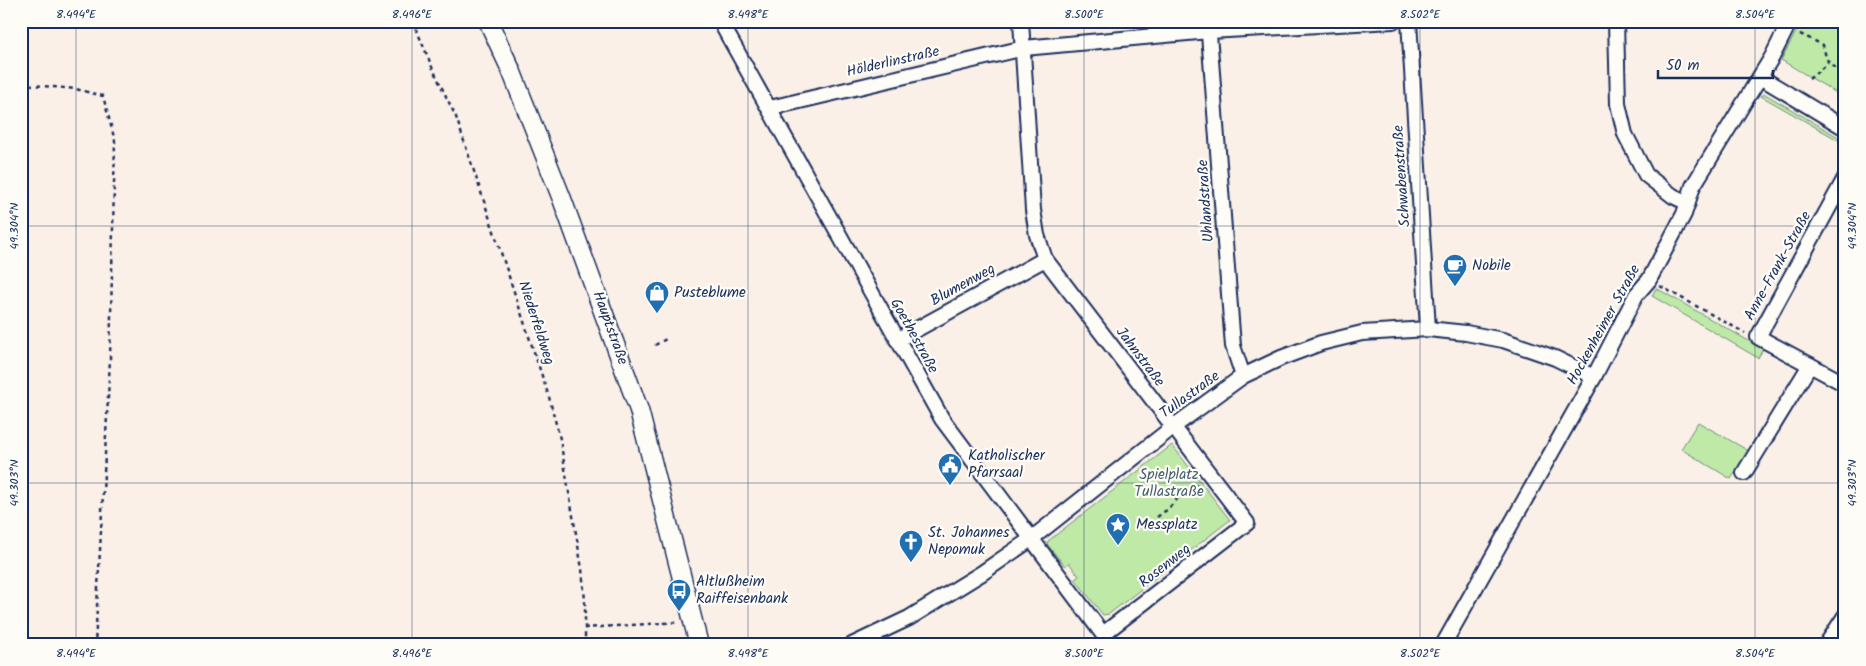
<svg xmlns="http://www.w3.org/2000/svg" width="1866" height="666" font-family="Kalam,sans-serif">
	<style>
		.green { fill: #bfe9a6; stroke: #6d8c82 }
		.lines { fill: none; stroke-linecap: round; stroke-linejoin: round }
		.service-casing { stroke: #1b2f5e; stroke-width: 11 }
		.minor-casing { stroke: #1b2f5e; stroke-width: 18 }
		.tertiary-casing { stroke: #1b2f5e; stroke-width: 21 }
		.path { stroke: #1b2f5e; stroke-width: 2.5; stroke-dasharray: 4 4; stroke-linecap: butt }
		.service { stroke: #fdfcf7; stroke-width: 7 }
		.minor { stroke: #fdfcf7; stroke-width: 14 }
		.tertiary { stroke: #fdfcf7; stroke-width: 18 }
		.ticks { fill: none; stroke: #1b2f5e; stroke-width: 1; stroke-opacity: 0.45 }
		.labels { text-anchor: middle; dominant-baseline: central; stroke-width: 4.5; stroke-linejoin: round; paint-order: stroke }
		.street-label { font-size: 15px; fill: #1b2f5e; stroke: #fdfcf7 }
		.poi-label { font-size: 15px; fill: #1b2f5e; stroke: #fdfcf7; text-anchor: start }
		.park-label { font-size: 15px; fill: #445e70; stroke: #fdfcf7 }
		.neatline { fill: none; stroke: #1b2f5e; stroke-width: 2 }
		.ticks-label { font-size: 12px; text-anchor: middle; fill: #1b2f5e }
	</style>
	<rect width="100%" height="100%" fill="#fbf0e7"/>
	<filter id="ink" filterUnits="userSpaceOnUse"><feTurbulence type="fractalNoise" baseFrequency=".02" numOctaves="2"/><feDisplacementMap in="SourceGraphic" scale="10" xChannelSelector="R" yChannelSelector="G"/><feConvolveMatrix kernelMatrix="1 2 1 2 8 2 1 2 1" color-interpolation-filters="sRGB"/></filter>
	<g filter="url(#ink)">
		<g class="green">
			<path d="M1802,21H1829L1845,29V98L1781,60Z"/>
			<path d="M1765,94L1845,141V144L1761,96Z"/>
			<path d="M1656,288L1763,349L1758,358L1652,296Z"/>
			<path d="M1698,422L1749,451L1731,479L1681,449Z"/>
			<path d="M1172,445L1230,520L1109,614L1103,615L1075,579L1079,576L1069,563L1065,566L1047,544L1048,541Z"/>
		</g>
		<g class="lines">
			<defs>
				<path id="service" d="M876,634L881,645"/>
				<g id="minor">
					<path d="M720,21L942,419L1111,645"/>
					<path d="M1021,21L1033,210L1037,235L1045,259L1247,523L1103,634"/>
					<path d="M1208,21L1233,346L1243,376"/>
					<path d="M1409,21L1428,329"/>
					<path d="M1616,21L1618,104L1625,134L1646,175L1673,196L1688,203"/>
					<path d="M1760,77L1845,128"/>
					<path d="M770,108L1024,48L1209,31L1393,21"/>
					<path d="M1845,178L1758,337L1845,384"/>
					<path d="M897,340L1045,259"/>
					<path d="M1744,473L1810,365"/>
					<path d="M852,645L909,618L982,573L1031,539L1173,427L1243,376L1281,358L1321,343L1362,333L1428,329L1466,333L1503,340L1555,358L1594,377"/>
					<path d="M1443,645L1594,377L1636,295L1649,280L1684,214L1693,186L1772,57L1790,21"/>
					<path d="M1826,645L1845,616"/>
				</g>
				<path id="tertiary" d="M488,21L511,70L562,199L639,410L699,645"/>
			</defs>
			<use href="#service" class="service-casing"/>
			<use href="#minor" class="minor-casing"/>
			<use href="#tertiary" class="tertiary-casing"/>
			<g class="path">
				<path d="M413,21L432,67L456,117L549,397L560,439L582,569L585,600V645"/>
				<path d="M1836,21L1845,25"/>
				<path d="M1800,34L1823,45C1826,58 1828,71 1845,67"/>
				<path d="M1809,79L1828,63"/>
				<path d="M21,84L76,89L103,96L115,141L110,359L95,645"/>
				<path d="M1660,286L1745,333"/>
				<path d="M655,345L668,338"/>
				<path d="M1157,517L1168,509L1178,498L1199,484"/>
				<path d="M584,628L678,622"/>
			</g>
			<use href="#service" class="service"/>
			<use href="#minor" class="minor"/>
			<use href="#tertiary" class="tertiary"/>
		</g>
	</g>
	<path class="ticks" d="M76,21V645M412,21V645M748,21V645M1084,21V645M1420,21V645M1755,21V645M21,226H1845M21,483H1845"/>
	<defs>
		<symbol id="cafe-pin" viewBox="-11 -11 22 30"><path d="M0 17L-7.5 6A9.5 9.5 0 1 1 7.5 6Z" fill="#1f6fb2" stroke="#fdfcf7"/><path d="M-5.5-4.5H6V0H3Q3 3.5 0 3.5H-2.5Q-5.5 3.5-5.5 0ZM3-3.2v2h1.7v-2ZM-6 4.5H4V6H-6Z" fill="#fff"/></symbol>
		<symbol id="shop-pin" viewBox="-11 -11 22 30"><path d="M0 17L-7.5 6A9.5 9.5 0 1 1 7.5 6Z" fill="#1f6fb2" stroke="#fdfcf7"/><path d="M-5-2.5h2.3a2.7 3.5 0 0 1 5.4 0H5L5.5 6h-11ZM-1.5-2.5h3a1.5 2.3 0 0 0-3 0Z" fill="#fff"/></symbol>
		<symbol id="civic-pin" viewBox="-11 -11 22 30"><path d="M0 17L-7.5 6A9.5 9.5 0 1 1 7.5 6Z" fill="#1f6fb2" stroke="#fdfcf7"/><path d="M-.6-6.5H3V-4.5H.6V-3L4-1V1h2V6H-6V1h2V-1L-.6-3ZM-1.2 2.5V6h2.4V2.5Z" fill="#fff"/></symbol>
		<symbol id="sight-pin" viewBox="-11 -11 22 30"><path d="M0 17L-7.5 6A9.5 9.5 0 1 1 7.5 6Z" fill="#1f6fb2" stroke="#fdfcf7"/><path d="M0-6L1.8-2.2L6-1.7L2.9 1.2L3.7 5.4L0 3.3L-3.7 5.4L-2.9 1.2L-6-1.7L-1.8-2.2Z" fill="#fff"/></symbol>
		<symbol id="church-pin" viewBox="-11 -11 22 30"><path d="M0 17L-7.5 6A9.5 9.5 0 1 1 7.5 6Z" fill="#1f6fb2" stroke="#fdfcf7"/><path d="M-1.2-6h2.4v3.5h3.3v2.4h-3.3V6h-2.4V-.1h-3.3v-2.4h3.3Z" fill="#fff"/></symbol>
		<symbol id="bus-pin" viewBox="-11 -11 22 30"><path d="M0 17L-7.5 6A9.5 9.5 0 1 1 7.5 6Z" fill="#1f6fb2" stroke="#fdfcf7"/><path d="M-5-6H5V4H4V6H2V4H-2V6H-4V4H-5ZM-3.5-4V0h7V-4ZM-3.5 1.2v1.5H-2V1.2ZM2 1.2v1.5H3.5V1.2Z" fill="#fff"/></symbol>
	</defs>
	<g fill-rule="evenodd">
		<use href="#cafe-pin" x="1441" y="252" width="28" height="38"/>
		<use href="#shop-pin" x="643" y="279" width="28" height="38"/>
		<use href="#civic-pin" x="936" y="451" width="28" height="38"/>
		<use href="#sight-pin" x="1104" y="511" width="28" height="38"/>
		<use href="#church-pin" x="897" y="528" width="28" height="38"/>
		<use href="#bus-pin" x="665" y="577" width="28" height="38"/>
	</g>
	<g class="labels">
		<g class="street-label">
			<text transform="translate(893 62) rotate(-13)">Hölderlinstraße</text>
			<text transform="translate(1402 176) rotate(-94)">Schwabenstraße</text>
			<text transform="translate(1206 201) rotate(-94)">Uhlandstraße</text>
			<text transform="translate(1778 266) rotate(-61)">Anne-Frank-Straße</text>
			<text transform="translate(963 285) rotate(-29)">Blumenweg</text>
			<text transform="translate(536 323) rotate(72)">Niederfeldweg</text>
			<text transform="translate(1604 325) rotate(-61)">Hockenheimer Straße</text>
			<text transform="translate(610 328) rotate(70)">Hauptstraße</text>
			<text transform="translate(914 336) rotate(61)">Goethestraße</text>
			<text transform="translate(1140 357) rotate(53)">Jahnstraße</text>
			<text transform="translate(1190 395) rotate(-36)">Tullastraße</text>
			<text transform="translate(1165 566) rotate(-38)">Rosenweg</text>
		</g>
		<g class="poi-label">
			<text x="1472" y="266">Nobile</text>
			<text x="674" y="293">Pusteblume</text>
			<text x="968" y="456">Katholischer<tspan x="968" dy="17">Pfarrsaal</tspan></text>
			<text x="1136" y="525">Messplatz</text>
			<text x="928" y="533">St. Johannes<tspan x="928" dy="17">Nepomuk</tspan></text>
			<text x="696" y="582">Altlußheim<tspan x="696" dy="17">Raiffeisenbank</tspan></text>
		</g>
		<g class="park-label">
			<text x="1169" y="475">Spielplatz<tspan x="1169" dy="17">Tullastraße</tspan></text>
		</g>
	</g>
	<rect width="1866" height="666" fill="none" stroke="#fdfcf7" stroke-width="55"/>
	<path d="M1658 70v8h115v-8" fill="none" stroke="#1b2f5e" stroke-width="2.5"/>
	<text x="1666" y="70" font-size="15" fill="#1b2f5e" stroke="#fdfcf7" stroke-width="4" paint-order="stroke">50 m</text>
	<rect x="28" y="28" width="1810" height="610" class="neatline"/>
	<g class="ticks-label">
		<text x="76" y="18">8.494°E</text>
		<text x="412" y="18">8.496°E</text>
		<text x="748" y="18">8.498°E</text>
		<text x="1084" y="18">8.500°E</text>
		<text x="1420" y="18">8.502°E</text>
		<text x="1755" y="18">8.504°E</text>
		<text transform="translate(14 226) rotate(-90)" y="4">49.304°N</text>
		<text transform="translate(1852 226) rotate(-90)" y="4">49.304°N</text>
		<text transform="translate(14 483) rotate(-90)" y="4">49.303°N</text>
		<text transform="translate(1852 483) rotate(-90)" y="4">49.303°N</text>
		<text x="76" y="657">8.494°E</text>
		<text x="412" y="657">8.496°E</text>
		<text x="748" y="657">8.498°E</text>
		<text x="1084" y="657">8.500°E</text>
		<text x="1420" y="657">8.502°E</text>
		<text x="1755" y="657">8.504°E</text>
	</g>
</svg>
